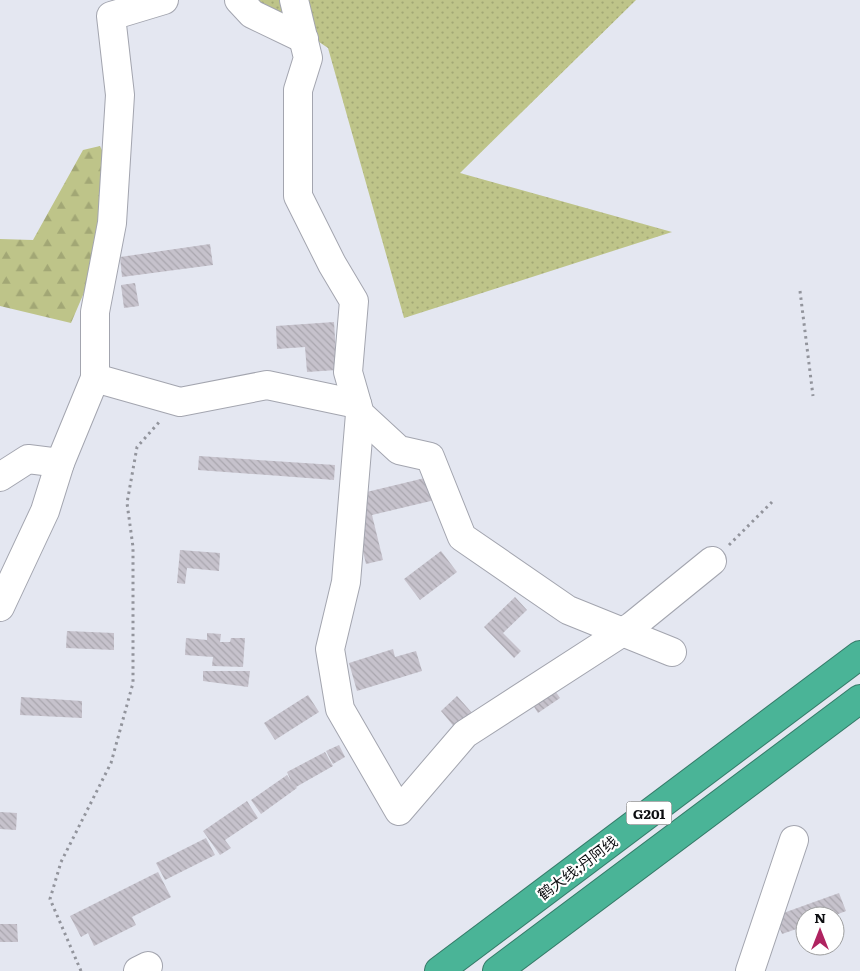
<svg xmlns="http://www.w3.org/2000/svg" width="860" height="971" font-family="Literata,'Noto Sans SC',serif">
	<style>
		.grass { fill: url(#grass-dots) }
		.forest { fill: url(#forest-firs) }
		.building { fill: url(#building-back-hatch) }
		.lines { fill: none; stroke-linecap: round; stroke-linejoin: round }
		.minor-casing { stroke: #a3a5af; stroke-width: 30 }
		.highway-casing { stroke: #357a68; stroke-width: 30 }
		.path { stroke: #92949c; stroke-width: 3; stroke-dasharray: 2.5 4; stroke-linecap: butt }
		.minor { stroke: #fff; stroke-width: 28 }
		.highway { stroke: #4ab497; stroke-width: 28 }
		.labels { text-anchor: middle; dominant-baseline: central; stroke-width: 4.5; stroke-linejoin: round; paint-order: stroke }
		.shield { fill: #fff; stroke: #565658; stroke-width: 1 }
		.shield-label { font-size: 14px; font-weight: bold; fill: #0d0e11 }
		.street-label { font-size: 15px; fill: #0d0e11; stroke: #fff }
	</style>
	<defs>
		<pattern id="grass-dots" width="8" height="8" patternUnits="userSpaceOnUse" patternTransform="scale(1.25)"><rect width="8" height="8" fill="#bec489"/><path d="M2 2h.1M6 6h.1" fill="none" stroke="#a2a775" stroke-width="1.8" stroke-linecap="round"/></pattern>
		<pattern id="forest-firs" width="22" height="20" patternUnits="userSpaceOnUse" patternTransform="scale(1.25)"><rect width="22" height="20" fill="#bec489"/><path d="M5 1l3.5 6h-7zM16 11l3.5 6h-7z" fill="#a2a775"/></pattern>
		<pattern id="building-back-hatch" width="6" height="6" patternUnits="userSpaceOnUse" patternTransform="scale(1.25)"><rect width="6" height="6" fill="#c6c2cc"/><path d="M-1 5l2 2M0 0l6 6M5-1l2 2" fill="none" stroke="#a9a6ae"/></pattern>
	</defs>
	<rect width="100%" height="100%" fill="#e4e7f1"/>
	<path class="grass" d="M257,0H636L460,173L672,232L404,318L328,48Z"/>
	<path class="forest" d="M100,146L123,194L95,267L71,323L0,306V239L33,240L83,150Z"/>
	<g class="building">
		<path d="M210,244L213,265L122,277L120,257Z"/>
		<path d="M135,283L139,306L124,308L121,285Z"/>
		<path d="M334,322L337,370L307,372L305,347L277,349L276,326Z"/>
		<path d="M199,456L335,465L334,480L198,470Z"/>
		<path d="M429,477L435,500L372,515L383,560L366,564L350,496Z"/>
		<path d="M180,550L220,553L219,571L187,568L185,584L177,583Z"/>
		<path d="M441,551L457,572L420,600L404,579Z"/>
		<path d="M515,597L527,610L503,633L521,651L514,658L484,627Z"/>
		<path d="M67,631L114,633V650L66,648Z"/>
		<path d="M207,633L221,634L220,642H230L231,638H245L243,667L212,666L213,657L185,655L186,638L207,640Z"/>
		<path d="M393,649L395,657L416,651L422,671L357,691L349,663Z"/>
		<path d="M203,671H250L248,687L203,681Z"/>
		<path d="M553,688L560,698L538,713L531,702Z"/>
		<path d="M308,695L319,712L275,740L264,723Z"/>
		<path d="M457,696L473,714L456,729L441,711Z"/>
		<path d="M21,697L82,701V718L20,715Z"/>
		<path d="M339,745L345,757L333,764L326,751Z"/>
		<path d="M325,752L333,766L296,787L297,788L261,814L251,800L287,775L291,781L287,772Z"/>
		<path d="M247,801L258,818L225,840L231,848L220,855L203,831Z"/>
		<path d="M0,812L17,813L16,830L0,829Z"/>
		<path d="M206,838L215,855L165,880L156,863Z"/>
		<path d="M158,872L171,897L132,917L136,925L94,946L88,933L81,937L70,916Z"/>
		<path d="M839,893L846,911L833,916H805V926L782,934L775,916Z"/>
		<path d="M0,924H17L18,942H0Z"/>
	</g>
	<g class="lines">
		<defs>
			<g id="minor">
				<path d="M239,0L252,14L304,39"/>
				<path d="M294,0L308,58L298,90V196L332,264L354,301L348,372L360,414L399,450L430,457L462,537L568,610L672,652"/>
				<path d="M95,378L180,402L267,385L357,404"/>
				<path d="M360,414L346,582L330,649L340,709L399,811L465,734L632,626L712,561"/>
				<path d="M0,477L28,459L60,463"/>
				<path d="M0,607L45,511L60,463L95,378V312L112,223L120,95L111,16L164,0"/>
				<path d="M138,971L148,966"/>
				<path d="M750,971L794,840"/>
			</g>
			<g id="highway">
				<path d="M439,971L860,655"/>
				<path d="M497,971L860,699"/>
			</g>
		</defs>
		<use href="#minor" class="minor-casing"/>
		<use href="#highway" class="highway-casing"/>
		<g class="path">
			<path d="M800,291L813,396"/>
			<path d="M729,545L772,502"/>
			<path d="M81,971L50,899L61,862L111,763L133,683V547L127,503L137,447L161,420"/>
		</g>
		<use href="#minor" class="minor"/>
		<use href="#highway" class="highway"/>
	</g>
	<g class="labels">
		<rect class="shield" x="626.5" y="801.5" width="45" height="23" rx="4"/>
		<g class="shield-label">
			<text x="649" y="813">G201</text>
		</g>
		<g class="street-label">
			<text transform="translate(577 867) rotate(-37)">鹤大线;丹阿线</text>
		</g>
	</g>
	<g transform="translate(820 931)"><circle r="24" fill="#ffffff" stroke="#9e9fa0"/>
	<path d="M0-4L9 19L0 12L-9 19Z" fill="#af2360"/>
	<text y="-8" font-size="14" font-weight="bold" text-anchor="middle" fill="#0d0e11">N</text>
	</g>
</svg>
